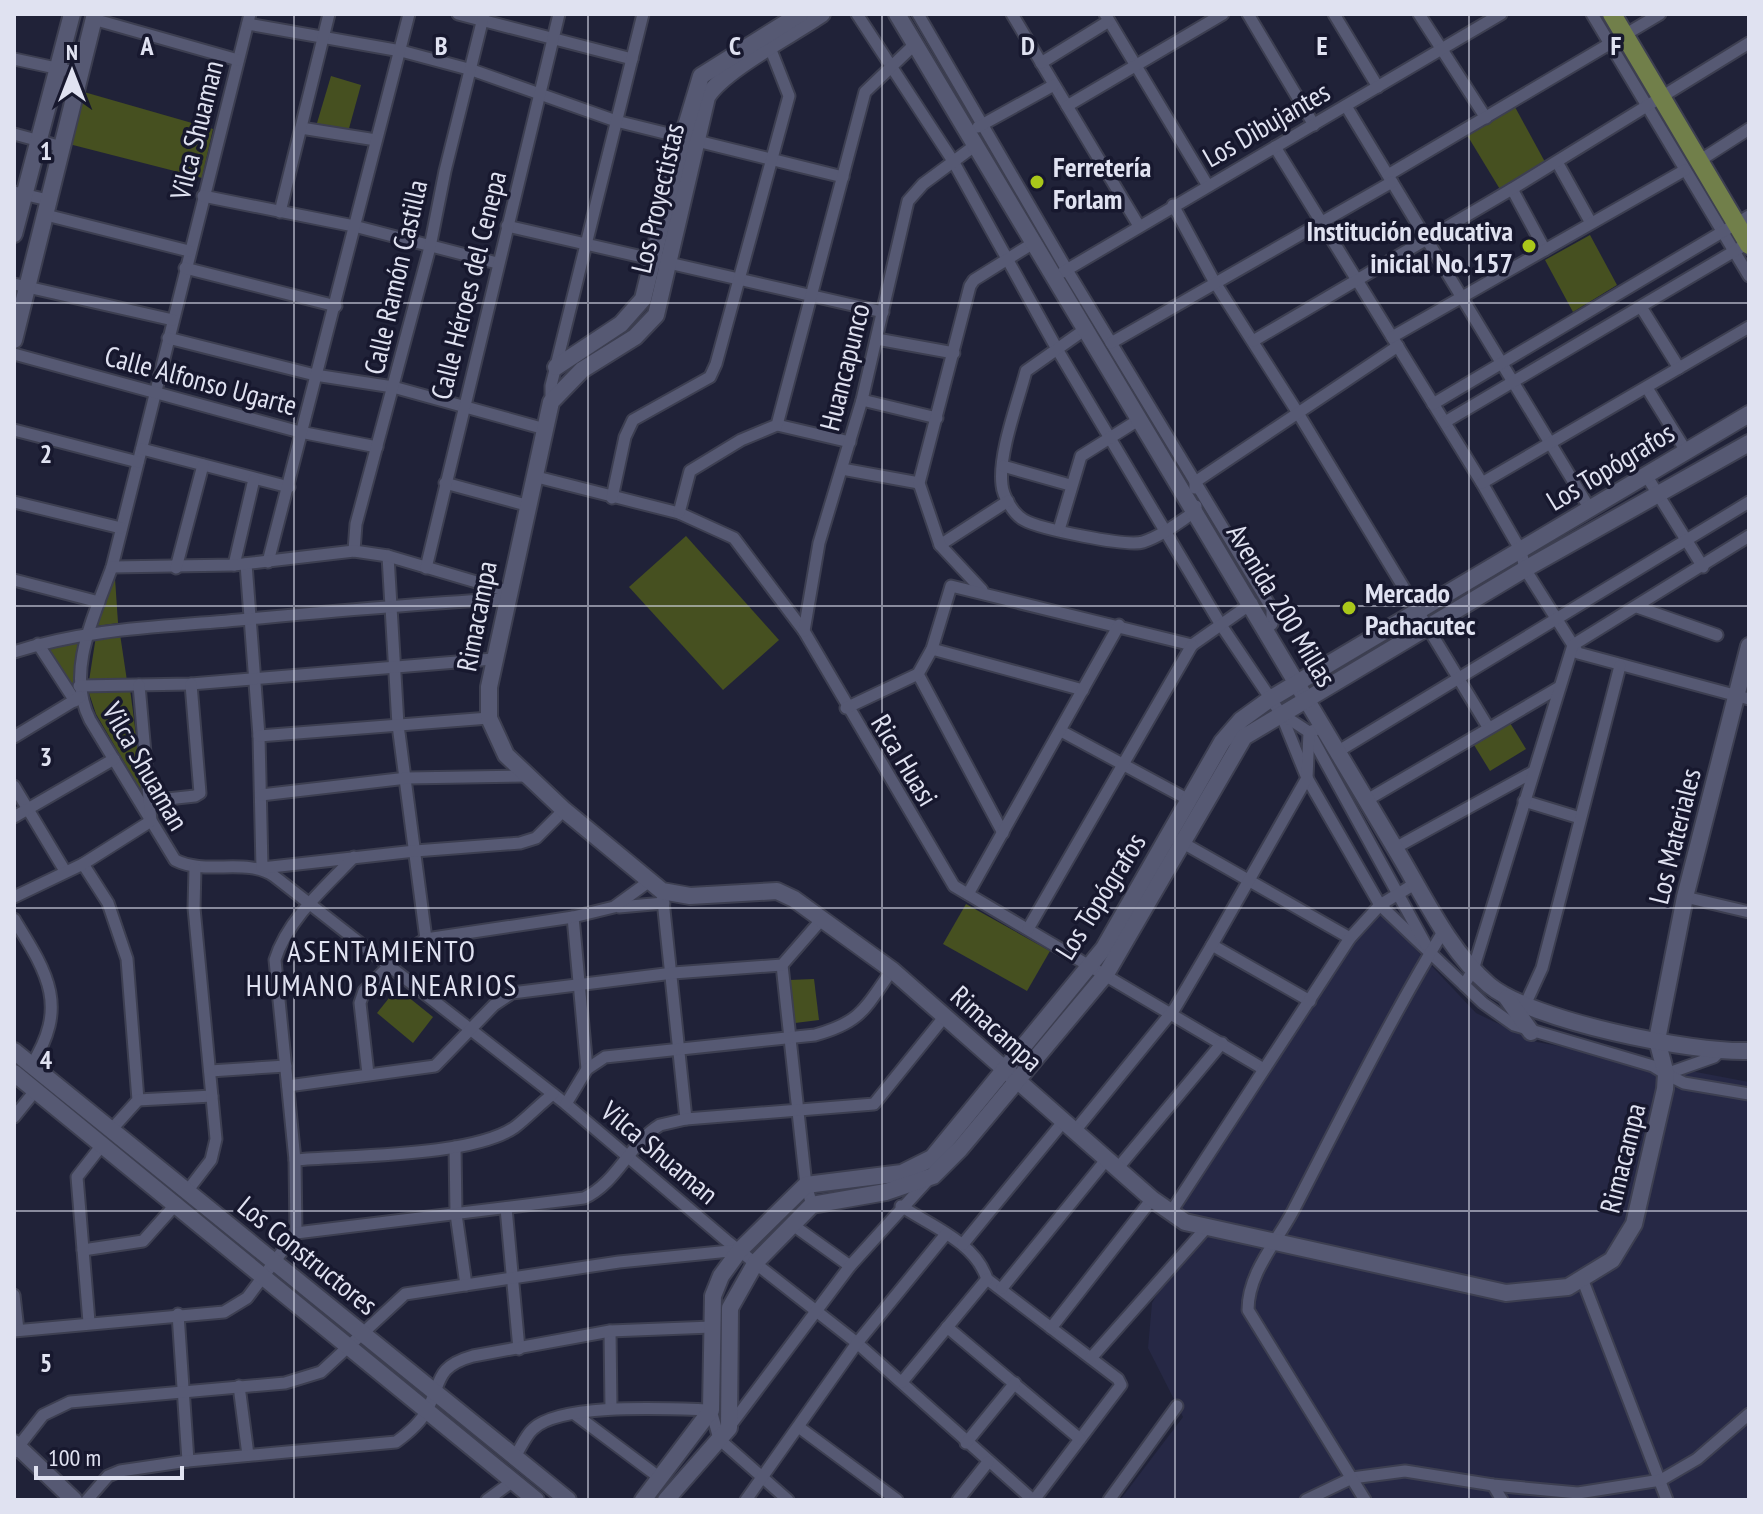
<svg xmlns="http://www.w3.org/2000/svg" width="1763" height="1514" font-family="'PT Sans Narrow',sans-serif">
	<style>
		.built { fill: #262845 }
		.green { fill: #465020 }
		.lines { fill: none; stroke-linecap: round; stroke-linejoin: round }
		.street-casing { stroke: #3d3f51; stroke-width: 15 }
		.secondary-casing { stroke: #3d3f51; stroke-width: 20 }
		.primary-casing { stroke: #3d3f51; stroke-width: 22 }
		.street { stroke: #565973; stroke-width: 11 }
		.secondary { stroke: #565973; stroke-width: 16 }
		.primary { stroke: #717f4a; stroke-width: 18 }
		.grid { fill: none; stroke: #e0e2f1; stroke-width: 2; stroke-opacity: 0.55 }
		.poi-dot { fill: #a9c71a; stroke: #17182e; stroke-width: 3 }
		.labels { text-anchor: middle; dominant-baseline: central; stroke-width: 7; stroke-linejoin: round; paint-order: stroke }
		.street-label { font-size: 28px; fill: #e0e2f1; stroke: #17182e }
		.poi-label { font-size: 28px; font-weight: bold; fill: #e0e2f1; stroke: #17182e; text-anchor: start }
		.neighbourhood-label { font-size: 30px; letter-spacing: 2px; fill: #e0e2f1; stroke: #17182e }
		.grid-label { font-size: 26px; text-anchor: middle; font-weight: bold; fill: #e0e2f1; stroke: #17182e; stroke-width: 7; stroke-linejoin: round; paint-order: stroke }
	</style>
	<rect width="100%" height="100%" fill="#202238"/>
	<path class="built" d="M1373,904L1476,1013L1537,1042L1749,1082V1500H1120L1183,1417L1148,1348L1152,1303L1192,1233L1182,1211L1185,1193Z"/>
	<g class="green">
		<path d="M331,76L361,85L348,132L317,123Z"/>
		<path d="M84,92L213,129L202,178L69,144Z"/>
		<path d="M1515,107L1545,162L1501,191L1467,135Z"/>
		<path d="M1590,235L1617,285L1573,312L1545,260Z"/>
		<path d="M686,536L779,640L723,690L629,587Z"/>
		<path d="M115,578L118,623L97,626Z"/>
		<path d="M120,634L127,681H89L96,636Z"/>
		<path d="M81,638L75,695L47,650Z"/>
		<path d="M130,689L144,796L96,714L88,690Z"/>
		<path d="M1510,723L1526,749L1490,771L1474,745Z"/>
		<path d="M966,904L1050,951L1027,991L943,944Z"/>
		<path d="M814,979L819,1020L795,1023L789,980Z"/>
		<path d="M397,988L433,1017L413,1043L377,1013Z"/>
	</g>
	<g class="lines">
		<defs>
			<g id="street">
				<path d="M250,14L112,567C95,614 65,672 90,720L175,860C206,876 246,857 274,876L566,1104L727,1241L857,1343L1033,1500"/>
				<path d="M458,14L632,59"/>
				<path d="M857,14L953,161L1057,349L1221,625L1281,714L1307,778L1380,905L1483,1003L1514,1025L1653,1066L1666,1074L1714,1057L1721,1050"/>
				<path d="M918,14L1067,270L1272,609V624L1266,629"/>
				<path d="M1012,14L1139,226"/>
				<path d="M1105,14L1208,186"/>
				<path d="M1248,14L1314,125"/>
				<path d="M1334,14L1378,87"/>
				<path d="M1419,14L1486,118"/>
				<path d="M1592,14L1749,276"/>
				<path d="M93,19L238,60"/>
				<path d="M248,24L401,51L472,70L616,121L843,177"/>
				<path d="M14,59L79,73"/>
				<path d="M1041,63L1109,21"/>
				<path d="M1067,106L1223,14"/>
				<path d="M1346,106L1590,509"/>
				<path d="M978,127L1054,85"/>
				<path d="M301,128L376,140"/>
				<path d="M14,134L62,147"/>
				<path d="M1275,147L1482,483L1521,551L1525,569L1578,653L1749,699"/>
				<path d="M1699,161L1749,129"/>
				<path d="M1557,162L1591,223"/>
				<path d="M1388,175L1660,14"/>
				<path d="M1512,189L1545,250"/>
				<path d="M14,192L48,200"/>
				<path d="M203,196L354,226L497,263"/>
				<path d="M1173,205L1214,281L1298,413L1488,727"/>
				<path d="M280,212L329,14"/>
				<path d="M46,215L189,251"/>
				<path d="M507,226L883,312"/>
				<path d="M185,268L336,306"/>
				<path d="M1063,272L1501,14"/>
				<path d="M14,284L173,320"/>
				<path d="M1641,307L1679,368"/>
				<path d="M1087,328L1026,371C1018,402 998,454 1002,485C1003,496 1013,514 1024,520C1040,529 1127,547 1143,542C1162,536 1179,522 1196,511V506"/>
				<path d="M1392,337L1685,170"/>
				<path d="M168,338L315,375L393,387L545,429"/>
				<path d="M877,339L954,353"/>
				<path d="M1253,341L1512,189L1749,43"/>
				<path d="M1111,343L1392,182"/>
				<path d="M14,354L300,432L377,447"/>
				<path d="M1647,388L1686,451"/>
				<path d="M862,400L937,418"/>
				<path d="M551,402V386L643,14"/>
				<path d="M1433,404L1749,216"/>
				<path d="M1445,422L1748,243"/>
				<path d="M777,425L850,442"/>
				<path d="M14,430L138,462"/>
				<path d="M142,449L289,487"/>
				<path d="M1003,466L1070,485"/>
				<path d="M842,469L919,483"/>
				<path d="M1646,475L1703,567"/>
				<path d="M533,476L679,513L734,538L804,631L954,886L1262,1068"/>
				<path d="M445,483L526,505"/>
				<path d="M1482,483L1749,327"/>
				<path d="M1195,488V482L1398,346"/>
				<path d="M612,498L625,437L633,420L710,377L716,364L789,96L767,40"/>
				<path d="M14,502L121,528"/>
				<path d="M679,513L690,471L741,440L777,425L865,92L915,44"/>
				<path d="M1059,530L1081,456L1140,419"/>
				<path d="M940,545L1008,501"/>
				<path d="M354,551L356,524L430,247L445,171L484,14"/>
				<path d="M388,556L398,725L426,939"/>
				<path d="M268,562L409,14"/>
				<path d="M246,564L259,736L262,868L415,851L520,843L536,838L564,810"/>
				<path d="M234,565L254,479"/>
				<path d="M112,567L234,565L354,551L388,556L507,591"/>
				<path d="M176,568L203,465"/>
				<path d="M426,568L559,14"/>
				<path d="M14,580L99,602"/>
				<path d="M982,590L940,545L919,483L970,286L974,280L1035,242"/>
				<path d="M1637,607L1717,635"/>
				<path d="M804,631L819,543L862,400L908,201L923,184L977,144"/>
				<path d="M38,644L75,701"/>
				<path d="M932,649L1083,690"/>
				<path d="M14,652C91,627 169,627 249,619C335,611 419,603 505,599"/>
				<path d="M918,674L1003,833"/>
				<path d="M79,686L191,684L493,659"/>
				<path d="M846,708L918,674L932,649L951,586L1192,645L1252,603"/>
				<path d="M1283,715L1309,732L1426,945"/>
				<path d="M1061,731L1189,800"/>
				<path d="M259,736L489,718"/>
				<path d="M14,737L80,697"/>
				<path d="M1337,752L1749,502"/>
				<path d="M14,786L65,871"/>
				<path d="M261,795L407,778L526,776"/>
				<path d="M1367,800L1558,688"/>
				<path d="M149,801L195,796L200,793L191,684"/>
				<path d="M1524,801L1580,818"/>
				<path d="M14,817L114,759"/>
				<path d="M1176,839L1350,938"/>
				<path d="M1395,848L1533,772"/>
				<path d="M83,864L108,903L127,959L138,1100L112,1129"/>
				<path d="M662,891L686,1119"/>
				<path d="M968,894L1119,625"/>
				<path d="M14,897L83,864L151,821L139,685"/>
				<path d="M1685,897L1749,912"/>
				<path d="M619,907L664,903"/>
				<path d="M573,917L587,1069"/>
				<path d="M14,919C48,974 69,1006 31,1066"/>
				<path d="M1028,929L1192,645"/>
				<path d="M1212,945L1310,1001"/>
				<path d="M782,965L806,1185L812,1205"/>
				<path d="M1464,985L1473,970L1573,645L1749,536"/>
				<path d="M1525,1005L1542,968L1620,666"/>
				<path d="M210,1071L286,1066"/>
				<path d="M368,1074L360,1003L364,991L400,955L426,939L573,917L614,907L651,880"/>
				<path d="M1666,1074L1684,1083L1749,1094"/>
				<path d="M288,1086L435,1066L494,1005L512,993L673,973L782,965L822,919"/>
				<path d="M138,1100L212,1096"/>
				<path d="M566,1104L587,1069L605,1057L815,1035C862,1022 865,1008 892,970"/>
				<path d="M14,1117L35,1091"/>
				<path d="M1074,1132L1175,1008L1212,945L1307,778L1309,732L1323,727"/>
				<path d="M455,1147L456,1214L466,1285"/>
				<path d="M295,1160C349,1155 472,1157 515,1127C528,1117 540,1104 553,1094"/>
				<path d="M1117,1169L1222,1043"/>
				<path d="M188,1190L211,1160L216,1139L194,908L195,868"/>
				<path d="M901,1206C931,1226 975,1242 987,1279L1118,1379L1121,1385L1034,1500"/>
				<path d="M506,1208L519,1349"/>
				<path d="M1171,1212L1350,938L1380,905L1416,883"/>
				<path d="M793,1225L850,1266"/>
				<path d="M296,1233L295,1160L275,960C287,920 326,886 354,857"/>
				<path d="M963,1244L1063,1122"/>
				<path d="M83,1250L143,1241L177,1203"/>
				<path d="M1583,1281L1667,1500"/>
				<path d="M1002,1288L1106,1160"/>
				<path d="M14,1295L18,1330"/>
				<path d="M178,1314L188,1461"/>
				<path d="M89,1322L77,1177L102,1145"/>
				<path d="M947,1327L1080,1439"/>
				<path d="M1051,1328L1152,1199"/>
				<path d="M14,1331L224,1312L247,1298L296,1233L584,1198C617,1183 629,1144 660,1125L686,1119L874,1104L945,1016"/>
				<path d="M610,1331L611,1408"/>
				<path d="M1091,1358L1207,1227"/>
				<path d="M902,1382L987,1279"/>
				<path d="M239,1386L248,1455"/>
				<path d="M576,1415L660,1478"/>
				<path d="M730,1426L850,1266L927,1181"/>
				<path d="M800,1428L897,1500"/>
				<path d="M966,1443L1015,1383"/>
				<path d="M14,1452L43,1415L70,1402L285,1383L321,1372L405,1294L619,1262L740,1250"/>
				<path d="M516,1455C521,1447 526,1435 533,1429C561,1402 673,1409 711,1410L719,1439L788,1500"/>
				<path d="M1493,1485L1502,1500"/>
				<path d="M87,1500L108,1476L120,1471L188,1461L396,1442C407,1434 421,1422 427,1410C442,1383 434,1367 473,1356L610,1331L712,1327"/>
				<path d="M487,1500L513,1481"/>
				<path d="M746,1500L857,1343L946,1234"/>
				<path d="M958,1500L988,1462"/>
				<path d="M1109,1500L1177,1406"/>
				<path d="M1306,1500L1352,1478L1405,1471L1493,1485L1578,1493L1661,1480L1697,1459L1749,1414"/>
				<path d="M1365,1500L1248,1310C1248,1273 1276,1243 1293,1211C1342,1116 1389,1021 1444,930"/>
			</g>
			<g id="secondary">
				<path d="M822,14C793,34 723,70 707,97L656,315L635,337L582,370L551,402L489,687V718L506,755L564,810L662,891L690,896L777,891L794,899L892,970L1152,1199L1185,1222L1506,1293L1568,1287L1612,1260L1634,1224L1665,1089L1666,1074L1657,1040L1685,897L1749,646"/>
				<path d="M897,14L1395,848C1423,894 1448,950 1489,985C1532,1021 1692,1053 1749,1051"/>
				<path d="M14,234L72,14"/>
				<path d="M14,340L95,14"/>
				<path d="M556,367L621,324L643,299L683,136L701,76L800,14"/>
				<path d="M1507,998L1531,1032"/>
				<path d="M14,1051L568,1500"/>
				<path d="M14,1073L536,1500"/>
				<path d="M14,1443L74,1500"/>
				<path d="M643,1500L711,1410L713,1296L721,1276L740,1250L806,1185L902,1173L932,1158L1104,948L1222,742L1241,720L1270,699L1749,414"/>
				<path d="M666,1500L729,1428L730,1308L756,1262L812,1205L886,1192L933,1176L960,1149L1106,974L1244,737L1525,569L1749,443"/>
			</g>
			<path id="primary" d="M1612,14L1749,245"/>
		</defs>
		<use href="#street" class="street-casing"/>
		<use href="#secondary" class="secondary-casing"/>
		<use href="#primary" class="primary-casing"/>
		<use href="#street" class="street"/>
		<use href="#secondary" class="secondary"/>
		<use href="#primary" class="primary"/>
	</g>
	<path class="grid" d="M294,14V1500M588,14V1500M882,14V1500M1175,14V1500M1469,14V1500M14,303H1749M14,606H1749M14,908H1749M14,1211H1749"/>
	<g class="poi-dot">
		<circle cx="1037" cy="182" r="8"/>
		<circle cx="1529" cy="246" r="8"/>
		<circle cx="1349" cy="608" r="8"/>
	</g>
	<g class="labels">
		<g class="street-label">
			<text transform="translate(1266 124) rotate(-30)">Los Dibujantes</text>
			<text transform="translate(196 130) rotate(-76)">Vilca Shuaman</text>
			<text transform="translate(657 198) rotate(-77)">Los Proyectistas</text>
			<text transform="translate(395 277) rotate(-77)">Calle Ramón Castilla</text>
			<text transform="translate(468 285) rotate(-76)">Calle Héroes del Cenepa</text>
			<text transform="translate(844 367) rotate(-76)">Huancapunco</text>
			<text transform="translate(201 380) rotate(15)">Calle Alfonso Ugarte</text>
			<text transform="translate(1610 466) rotate(-31)">Los Topógrafos</text>
			<text transform="translate(1282 605) rotate(59)">Avenida 200 Millas</text>
			<text transform="translate(476 616) rotate(-79)">Rimacampa</text>
			<text transform="translate(905 760) rotate(59)">Rica Huasi</text>
			<text transform="translate(146 766) rotate(60)">Vilca Shuaman</text>
			<text transform="translate(1674 836) rotate(-76)">Los Materiales</text>
			<text transform="translate(1100 896) rotate(-58)">Los Topógrafos</text>
			<text transform="translate(997 1028) rotate(42)">Rimacampa</text>
			<text transform="translate(660 1152) rotate(40)">Vilca Shuaman</text>
			<text transform="translate(1622 1158) rotate(-76)">Rimacampa</text>
			<text transform="translate(308 1255) rotate(39)">Los Constructores</text>
		</g>
		<g class="poi-label">
			<text x="1053" y="166">Ferretería<tspan x="1053" dy="32">Forlam</tspan></text>
			<text x="1513" y="230" text-anchor="end">Institución educativa<tspan x="1513" dy="32">inicial No. 157</tspan></text>
			<text x="1365" y="592">Mercado<tspan x="1365" dy="32">Pachacutec</tspan></text>
		</g>
		<g class="neighbourhood-label">
			<text x="382" y="950">ASENTAMIENTO<tspan x="382" dy="34">HUMANO BALNEARIOS</tspan></text>
		</g>
	</g>
	<g class="grid-label">
		<text x="147" y="55">A</text>
		<text x="441" y="55">B</text>
		<text x="735" y="55">C</text>
		<text x="1028" y="55">D</text>
		<text x="1322" y="55">E</text>
		<text x="1616" y="55">F</text>
		<text x="46" y="160">1</text>
		<text x="46" y="463">2</text>
		<text x="46" y="766">3</text>
		<text x="46" y="1069">4</text>
		<text x="46" y="1372">5</text>
	</g>
	<rect width="1763" height="1514" fill="none" stroke="#e0e2f1" stroke-width="32"/>
	<g transform="translate(72 72)" stroke="#17182e" stroke-width="6" paint-order="stroke">
	<path d="M0-6L14 30L0 20L-14 30Z" fill="#e0e2f1"/>
	<text y="-12" font-size="22" font-weight="bold" text-anchor="middle" fill="#e0e2f1">N</text>
	</g>
	<path d="M36 1466v12h146v-12" fill="none" stroke="#e0e2f1" stroke-width="4"/>
	<text x="48" y="1466" font-size="24" fill="#e0e2f1" stroke="#17182e" stroke-width="6" paint-order="stroke">100 m</text>
</svg>
